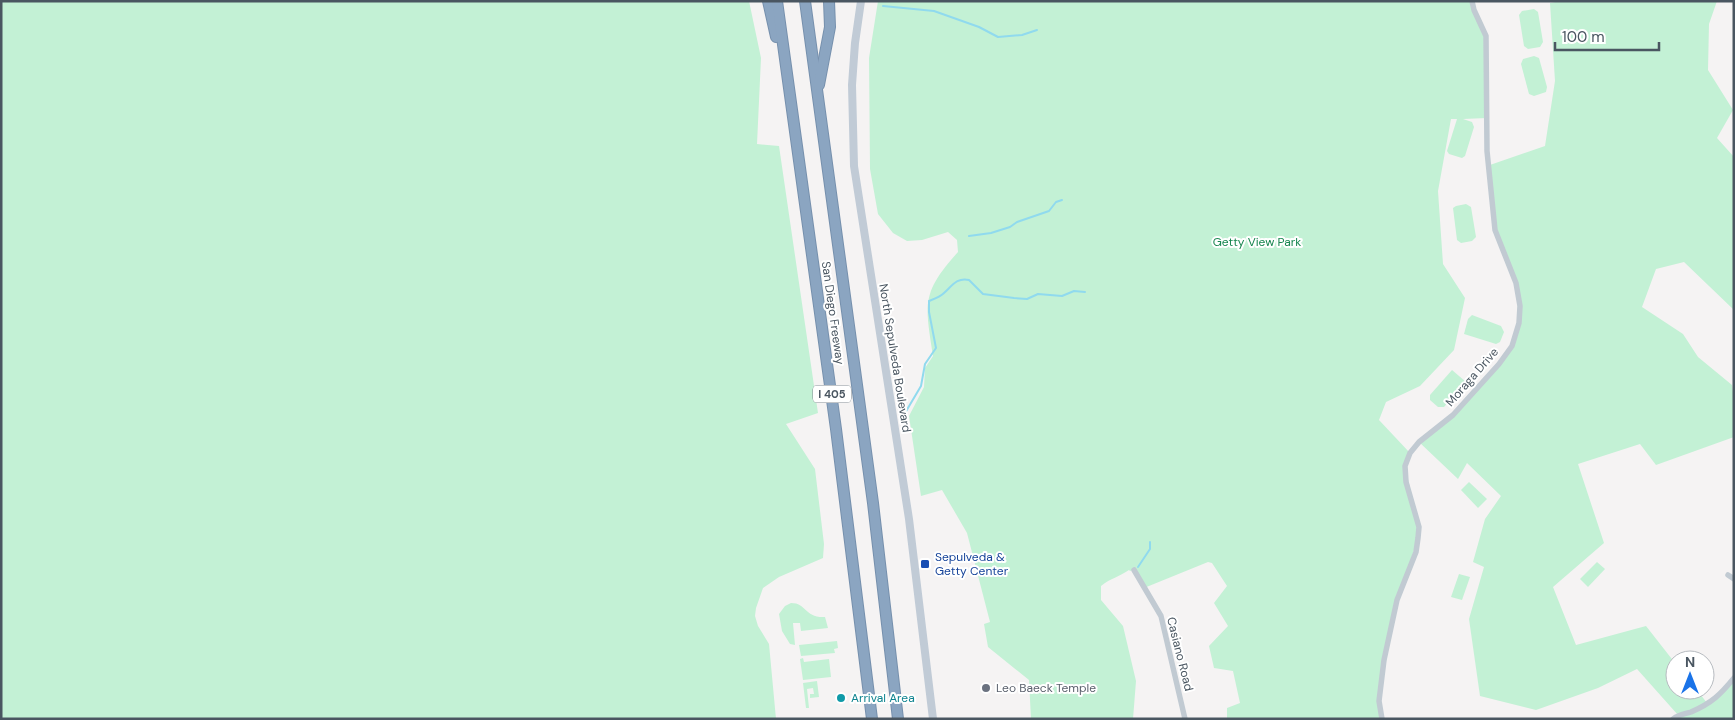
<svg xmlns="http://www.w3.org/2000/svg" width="1735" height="720" font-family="'DM Sans',sans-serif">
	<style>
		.green { fill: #c3f1d5 }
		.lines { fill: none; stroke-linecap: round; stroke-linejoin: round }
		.stream { stroke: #90daee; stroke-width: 2 }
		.highway-casing { stroke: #7690ad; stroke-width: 12 }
		.street { stroke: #c1cad2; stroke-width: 5.5 }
		.secondary { stroke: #c1cbd6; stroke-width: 8 }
		.highway { stroke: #8ba5c1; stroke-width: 10 }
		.transit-dot { fill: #1a4fb4; stroke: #fff; stroke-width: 2 }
		.worship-dot { fill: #6b7280; stroke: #fff; stroke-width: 2 }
		.culture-dot { fill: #0f9aa8; stroke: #fff; stroke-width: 2 }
		.labels { text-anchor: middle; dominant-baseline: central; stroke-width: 4; stroke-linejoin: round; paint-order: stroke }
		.shield { fill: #fff; stroke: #808990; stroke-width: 1 }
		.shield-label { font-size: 11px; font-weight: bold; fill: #4a5661 }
		.park-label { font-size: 12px; fill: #17864f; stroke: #fff }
		.street-label { font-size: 12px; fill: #4a5661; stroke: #fff }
		.transit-label { font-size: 12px; fill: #164399; stroke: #fff; text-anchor: start }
		.worship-label { font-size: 12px; fill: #5b616d; stroke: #fff; text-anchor: start }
		.culture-label { font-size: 12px; fill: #0d838f; stroke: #fff; text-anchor: start }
	</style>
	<rect width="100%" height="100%" fill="#f5f3f3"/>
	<g class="green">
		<path d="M1,1H749L761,58L757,144L779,146L818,413L786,424L815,469L824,544L823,558L779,577L763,588L756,608L755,616L758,626L769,644L776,719H1Z"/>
		<path d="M878,1H1472L1486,36L1487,118L1463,119L1472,122L1474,127L1465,156L1462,158L1449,154L1447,151L1457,119H1451L1438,191L1443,264L1465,298L1454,350L1420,386L1386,402L1379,420L1410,453L1405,466L1419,527L1418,538L1397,601L1379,701L1382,719H1227V708L1240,703L1233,671L1214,668L1209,646L1228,626L1214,603L1227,586L1212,563L1208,562L1144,588L1133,570L1130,571L1129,570C1119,577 1111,578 1101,586V600L1123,626L1136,681L1133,719H1031L1029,680L988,647L984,624L990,622L967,533L942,490L921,496L909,416L924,387L925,368L933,356C925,304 921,293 958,252L957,240L948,232L922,240L907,241L893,233L878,214L870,169L869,58Z"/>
		<path d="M1561,1H1717L1709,24L1708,70L1733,110L1717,138L1734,157V310L1684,262L1656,269L1642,307L1683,334L1698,357L1732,385L1734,399V437L1656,465L1640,444L1578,464L1604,543L1553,587L1576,645L1646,626L1675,663V690H1697L1707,703L1734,678V719H1673L1678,715L1637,669L1598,688L1536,710L1480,696L1469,619L1484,567L1473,562L1485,519L1501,496L1467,463L1458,479L1419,442L1453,415L1512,346L1519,323L1516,283L1495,230L1487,166L1545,146L1555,81L1550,3Z"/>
		<path d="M1534,9L1538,12L1543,42L1540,47L1528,49L1524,46L1519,15L1522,11Z"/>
		<path d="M1534,56L1539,58L1547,87L1546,92L1534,96L1529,94L1521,64L1523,59Z"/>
		<path d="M1466,204L1471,207L1476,237L1472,241L1461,243L1457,240L1453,208L1456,206Z"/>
		<path d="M1472,315L1501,326L1504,332L1500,342L1496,344L1464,334L1468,319Z"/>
		<path d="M1452,370L1466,382L1444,407H1438L1430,400V395Z"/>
		<path d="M1469,482L1487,499L1478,508L1461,490Z"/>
		<path d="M1597,562L1605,569L1588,587L1580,579Z"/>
		<path d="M1459,574L1470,577L1462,600L1451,597Z"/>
		<path d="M791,603C807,603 804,618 825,617L828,628L801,631L800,623H793L795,645L790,644L782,631L779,614L785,606Z"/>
		<path d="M837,641L838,648L834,649L835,653L801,656L799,645Z"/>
		<path d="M803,658L804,662L829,659L831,677L803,680L800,659Z"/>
		<path d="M817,681L819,697L810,698V694H814L813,688L807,689L809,708H806L803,683Z"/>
	</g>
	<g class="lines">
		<g class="stream">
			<path d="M883,6L934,11L979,27L998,37L1022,35L1037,30"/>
			<path d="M969,236L991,233L1010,227L1017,222L1049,211L1056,202L1062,200"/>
			<path d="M905,413L921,386L925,364L936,348L929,312V301C934,299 940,297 944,293C952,286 957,277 969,280L983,294L1014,298L1027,299L1038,294L1062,296L1074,291L1085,292"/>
			<path d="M1138,567L1150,549V542"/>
		</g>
		<defs>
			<g id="highway">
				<path d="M768,1L776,37"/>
				<path d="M777,1L836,429L872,719"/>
				<path d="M805,1L873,503L898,719"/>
				<path d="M819,85L830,27L829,1"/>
			</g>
		</defs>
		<use href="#highway" class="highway-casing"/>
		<g class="street">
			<path d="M1134,570L1161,616L1185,719"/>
			<path d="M1728,575L1734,579"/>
			<path d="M1382,719L1379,701L1384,660L1397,600L1416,552L1418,538L1419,527L1406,482L1405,466L1410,453L1419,442L1453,415L1499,364L1512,346L1519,323L1520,306L1516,283L1495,230L1487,151L1486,36L1474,10L1472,1"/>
			<path d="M1673,719C1679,714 1685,714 1691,712C1712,703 1721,694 1734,678"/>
		</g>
		<path class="secondary" d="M861,1L855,43L852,85L854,166L909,519L933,719"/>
		<use href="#highway" class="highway"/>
	</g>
	<rect class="transit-dot" x="920" y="559" width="10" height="10" rx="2.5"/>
	<circle class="worship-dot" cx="986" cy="688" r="5"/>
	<circle class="culture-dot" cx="841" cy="698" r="5"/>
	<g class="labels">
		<rect class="shield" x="813" y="385.5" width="38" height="17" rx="4"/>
		<g class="shield-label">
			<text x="832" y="394">I 405</text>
		</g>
		<g class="park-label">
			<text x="1257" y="242">Getty View Park</text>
		</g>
		<g class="street-label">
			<text transform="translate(833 313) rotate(82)">San Diego Freeway</text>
			<text transform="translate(895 358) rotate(81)">North Sepulveda Boulevard</text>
			<text transform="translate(1472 377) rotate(-49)">Moraga Drive</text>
			<text transform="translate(1180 654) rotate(76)">Casiano Road</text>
		</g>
		<g class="transit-label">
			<text x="935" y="557">Sepulveda &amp;<tspan x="935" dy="14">Getty Center</tspan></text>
		</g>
		<g class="worship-label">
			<text x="996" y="688">Leo Baeck Temple</text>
		</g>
		<g class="culture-label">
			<text x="851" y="698">Arrival Area</text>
		</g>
	</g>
	<rect width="1735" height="720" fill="none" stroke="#4a5661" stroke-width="5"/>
	<g transform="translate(1690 675)"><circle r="24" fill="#ffffff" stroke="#b7bbc0"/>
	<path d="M0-4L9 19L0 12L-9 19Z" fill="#1a73e8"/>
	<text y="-8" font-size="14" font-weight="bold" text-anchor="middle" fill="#4a5661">N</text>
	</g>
	<path d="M1555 42v8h104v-8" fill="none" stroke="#4a5661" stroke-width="2.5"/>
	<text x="1562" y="42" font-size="15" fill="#4a5661" stroke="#ffffff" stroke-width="4" paint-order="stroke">100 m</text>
</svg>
